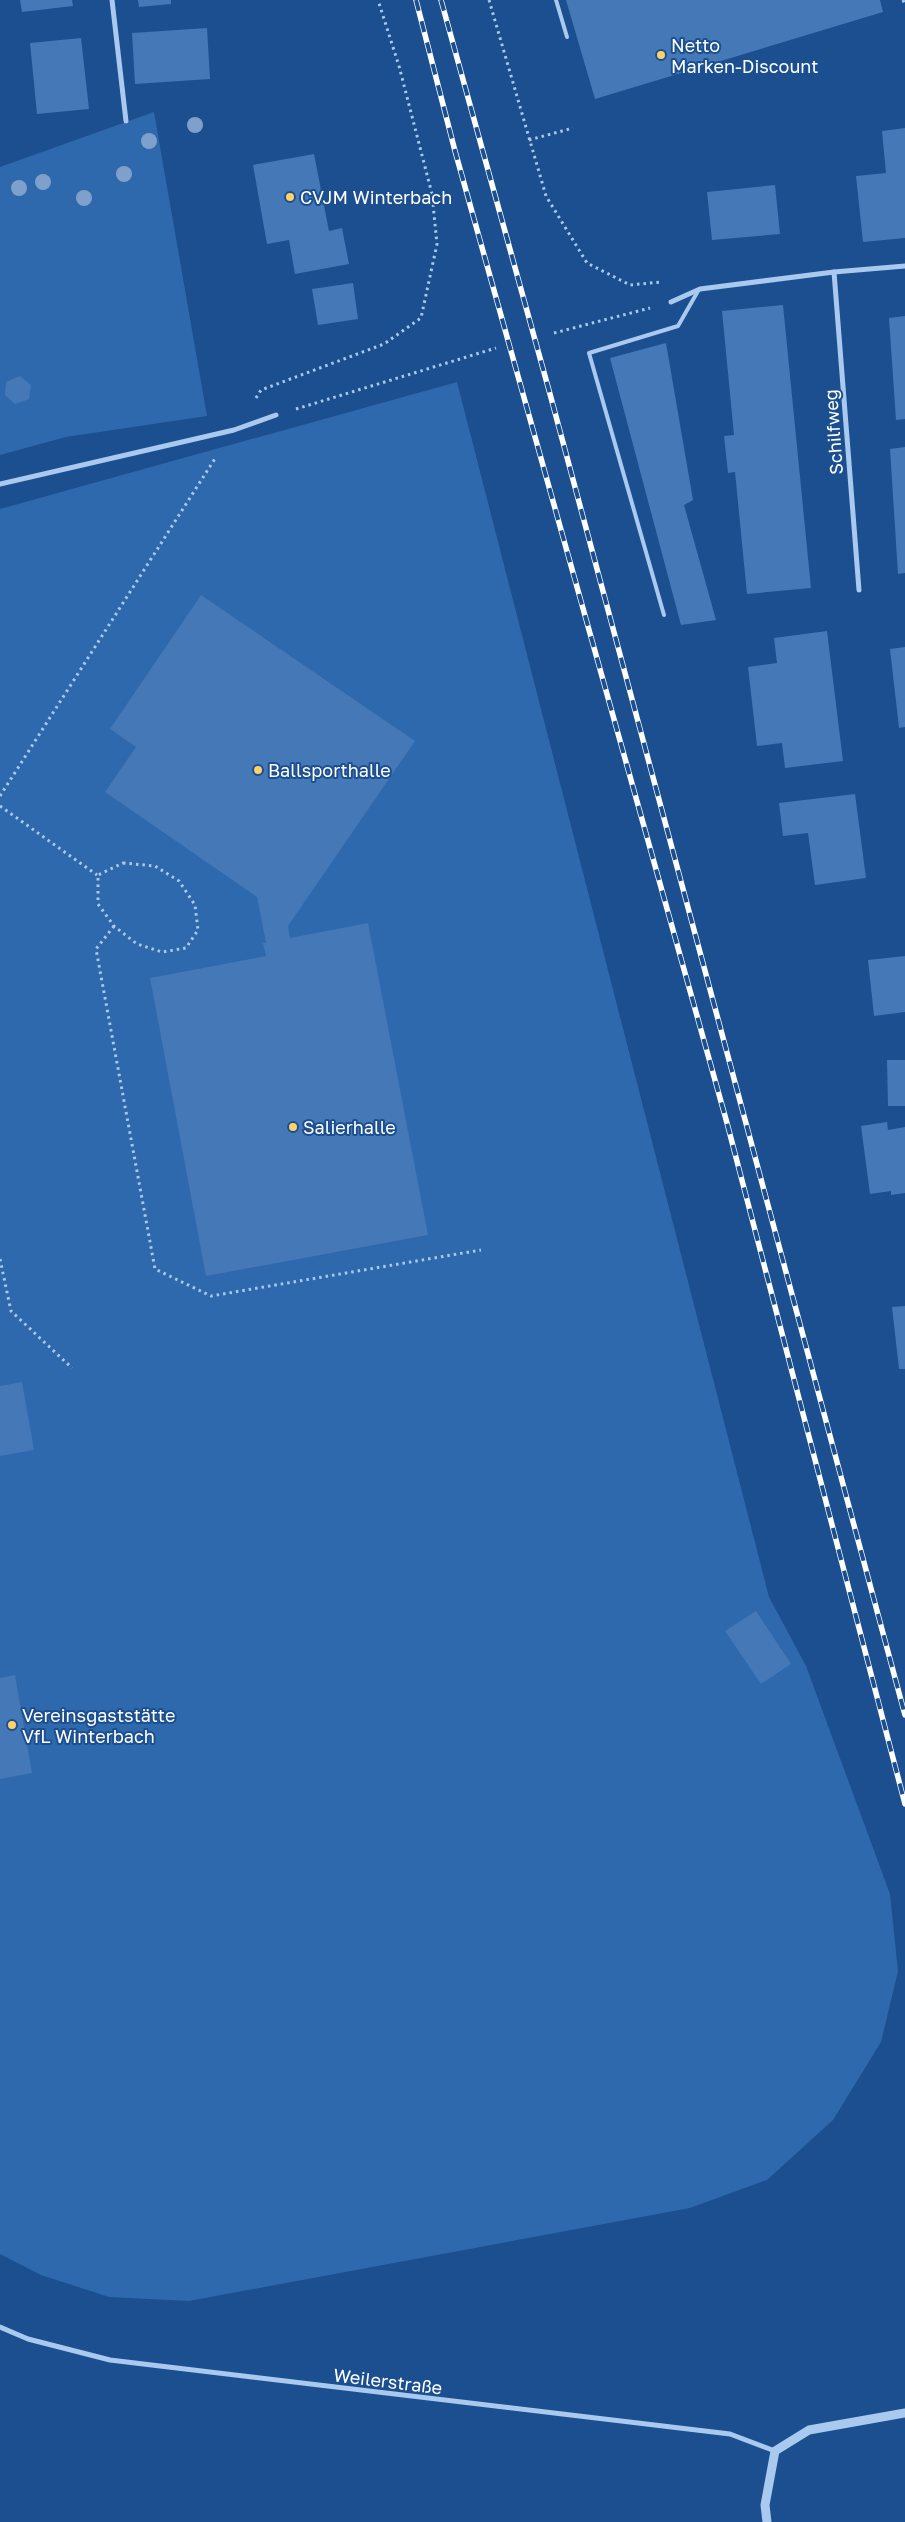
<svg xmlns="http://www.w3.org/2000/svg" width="905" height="2522" font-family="'Golos Text',sans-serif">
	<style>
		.green { fill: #2e69ad }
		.building { fill: #4478b7 }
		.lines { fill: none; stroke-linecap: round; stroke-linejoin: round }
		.path { stroke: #a9c9ee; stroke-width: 3; stroke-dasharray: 2.5 4; stroke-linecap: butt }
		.service { stroke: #a9c9ee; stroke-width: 4 }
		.minor { stroke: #a9c9ee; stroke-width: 5 }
		.tertiary { stroke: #a9c9ee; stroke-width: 9 }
		.rail-casing { stroke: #fff; stroke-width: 5.5 }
		.rail { stroke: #1b4f8f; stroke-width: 4; stroke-dasharray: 11; stroke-linecap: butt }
		.tree { fill: #7ea0ca }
		.poi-dot { fill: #ffd166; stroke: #1b4f8f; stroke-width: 2 }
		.labels { text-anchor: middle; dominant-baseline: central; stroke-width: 4; stroke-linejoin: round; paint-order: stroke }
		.poi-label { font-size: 18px; fill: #fff; stroke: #1b4f8f; text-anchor: start }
		.street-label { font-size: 18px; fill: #fff; stroke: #1b4f8f }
	</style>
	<rect width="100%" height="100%" fill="#1b4f8f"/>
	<g class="green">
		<path d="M154,112L207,416L66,437L0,455V167Z"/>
		<path d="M457,382L769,1597L806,1666L890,1894L898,1971L881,2042L833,2120L767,2180L690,2208L189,2301L109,2297L41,2275L0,2254V509Z"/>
	</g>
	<g class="building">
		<path d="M20,0H72L73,6L22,12Z"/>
		<path d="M138,0H171V4L139,7Z"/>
		<path d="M566,0H880L883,12L595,99Z"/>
		<path d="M207,28L210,79L135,84L132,33Z"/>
		<path d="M81,38L89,109L37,114L30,43Z"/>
		<path d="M905,128V238L863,242L856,176L886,173L882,131Z"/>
		<path d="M314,154L329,231L342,228L349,264L295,274L289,240L267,244L253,165Z"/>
		<path d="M775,185L780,234L712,240L707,192Z"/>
		<path d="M353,283L358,319L318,325L312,289Z"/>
		<path d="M783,305L811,588L747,594L735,472L728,473L724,436L734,435L722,311Z"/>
		<path d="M905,316V419L896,420L889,318Z"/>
		<path d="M666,343L693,500L684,505L716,620L681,625L610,358Z"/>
		<path d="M20,376L31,385L29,399L15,404L5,395L6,382Z"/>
		<path d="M905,447V573L898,574L890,449Z"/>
		<path d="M201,595L415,741L288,926L290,938L368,923L428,1235L206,1276L150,978L266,956L263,943H266L257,897L105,792L136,747L110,729Z"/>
		<path d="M827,631L843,761L785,768L782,743L757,746L748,667L777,663L774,638Z"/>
		<path d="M905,647V727L899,728L890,649Z"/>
		<path d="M855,794L866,878L815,885L808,833L783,836L779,803Z"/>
		<path d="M905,956V1012L874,1016L868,960Z"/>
		<path d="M887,1060H905V1106H888Z"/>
		<path d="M887,1122L888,1130L905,1127V1193L891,1195V1191L870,1194L861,1126Z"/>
		<path d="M905,1306V1369H899L892,1307Z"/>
		<path d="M22,1382L34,1450L0,1456V1386Z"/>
		<path d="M756,1611L791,1664L761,1684L725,1631Z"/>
		<path d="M15,1675L32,1773L0,1779V1678Z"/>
	</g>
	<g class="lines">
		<g class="path">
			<path d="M489,0L546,196L587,263L630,285L661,282"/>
			<path d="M903,0L905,5"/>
			<path d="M529,140L573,128"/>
			<path d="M554,333L650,308"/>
			<path d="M256,398L261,390L384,344L421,318L437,244L432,194L399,66L378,0"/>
			<path d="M296,409L496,348"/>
			<path d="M0,796L216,457"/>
			<path d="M0,806L97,875"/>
			<path d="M123,863L155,866L179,881L195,905L198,930L186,948L162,952L137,944L114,926L98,904V875Z"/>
			<path d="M114,926L96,949L155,1269L211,1296L481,1250"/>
			<path d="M0,1259L11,1311L72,1368"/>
		</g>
		<g class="service">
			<path d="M556,0L567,37"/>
			<path d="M664,615L589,353L678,326L698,291"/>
		</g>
		<g class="minor">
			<path d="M112,0L126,121"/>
			<path d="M834,272L859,590"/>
			<path d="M671,302L700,289L834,272L905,266"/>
			<path d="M0,484L234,430L276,415"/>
			<path d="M0,2327L28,2339L110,2360L730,2434L775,2451"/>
		</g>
		<path class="tertiary" d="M767,2522L765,2505L775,2451L809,2430L905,2413"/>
		<defs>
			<g id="rail">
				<path d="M416,0L455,151L727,1123L905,1804"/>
				<path d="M441,0L550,394L905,1715"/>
			</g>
		</defs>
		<use href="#rail" class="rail-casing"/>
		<use href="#rail" class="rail"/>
	</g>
	<g class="tree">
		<circle cx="195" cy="125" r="8"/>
		<circle cx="149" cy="141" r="8"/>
		<circle cx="124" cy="174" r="8"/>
		<circle cx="43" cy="182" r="8"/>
		<circle cx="19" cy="188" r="8"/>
		<circle cx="84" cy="198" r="8"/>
	</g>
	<g class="poi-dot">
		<circle cx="661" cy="55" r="5"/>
		<circle cx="290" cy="197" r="5"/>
		<circle cx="258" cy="770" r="5"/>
		<circle cx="293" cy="1127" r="5"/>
		<circle cx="12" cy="1725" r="5"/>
	</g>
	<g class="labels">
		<g class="poi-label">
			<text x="671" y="45">Netto<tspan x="671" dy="21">Marken-Discount</tspan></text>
			<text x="300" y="197">CVJM Winterbach</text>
			<text x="268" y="770">Ballsporthalle</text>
			<text x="303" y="1127">Salierhalle</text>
			<text x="22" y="1715">Vereinsgaststätte<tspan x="22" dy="21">VfL Winterbach</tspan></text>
		</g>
		<g class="street-label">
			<text transform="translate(833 432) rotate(-94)">Schilfweg</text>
			<text transform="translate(388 2381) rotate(7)">Weilerstraße</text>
		</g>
	</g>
</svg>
